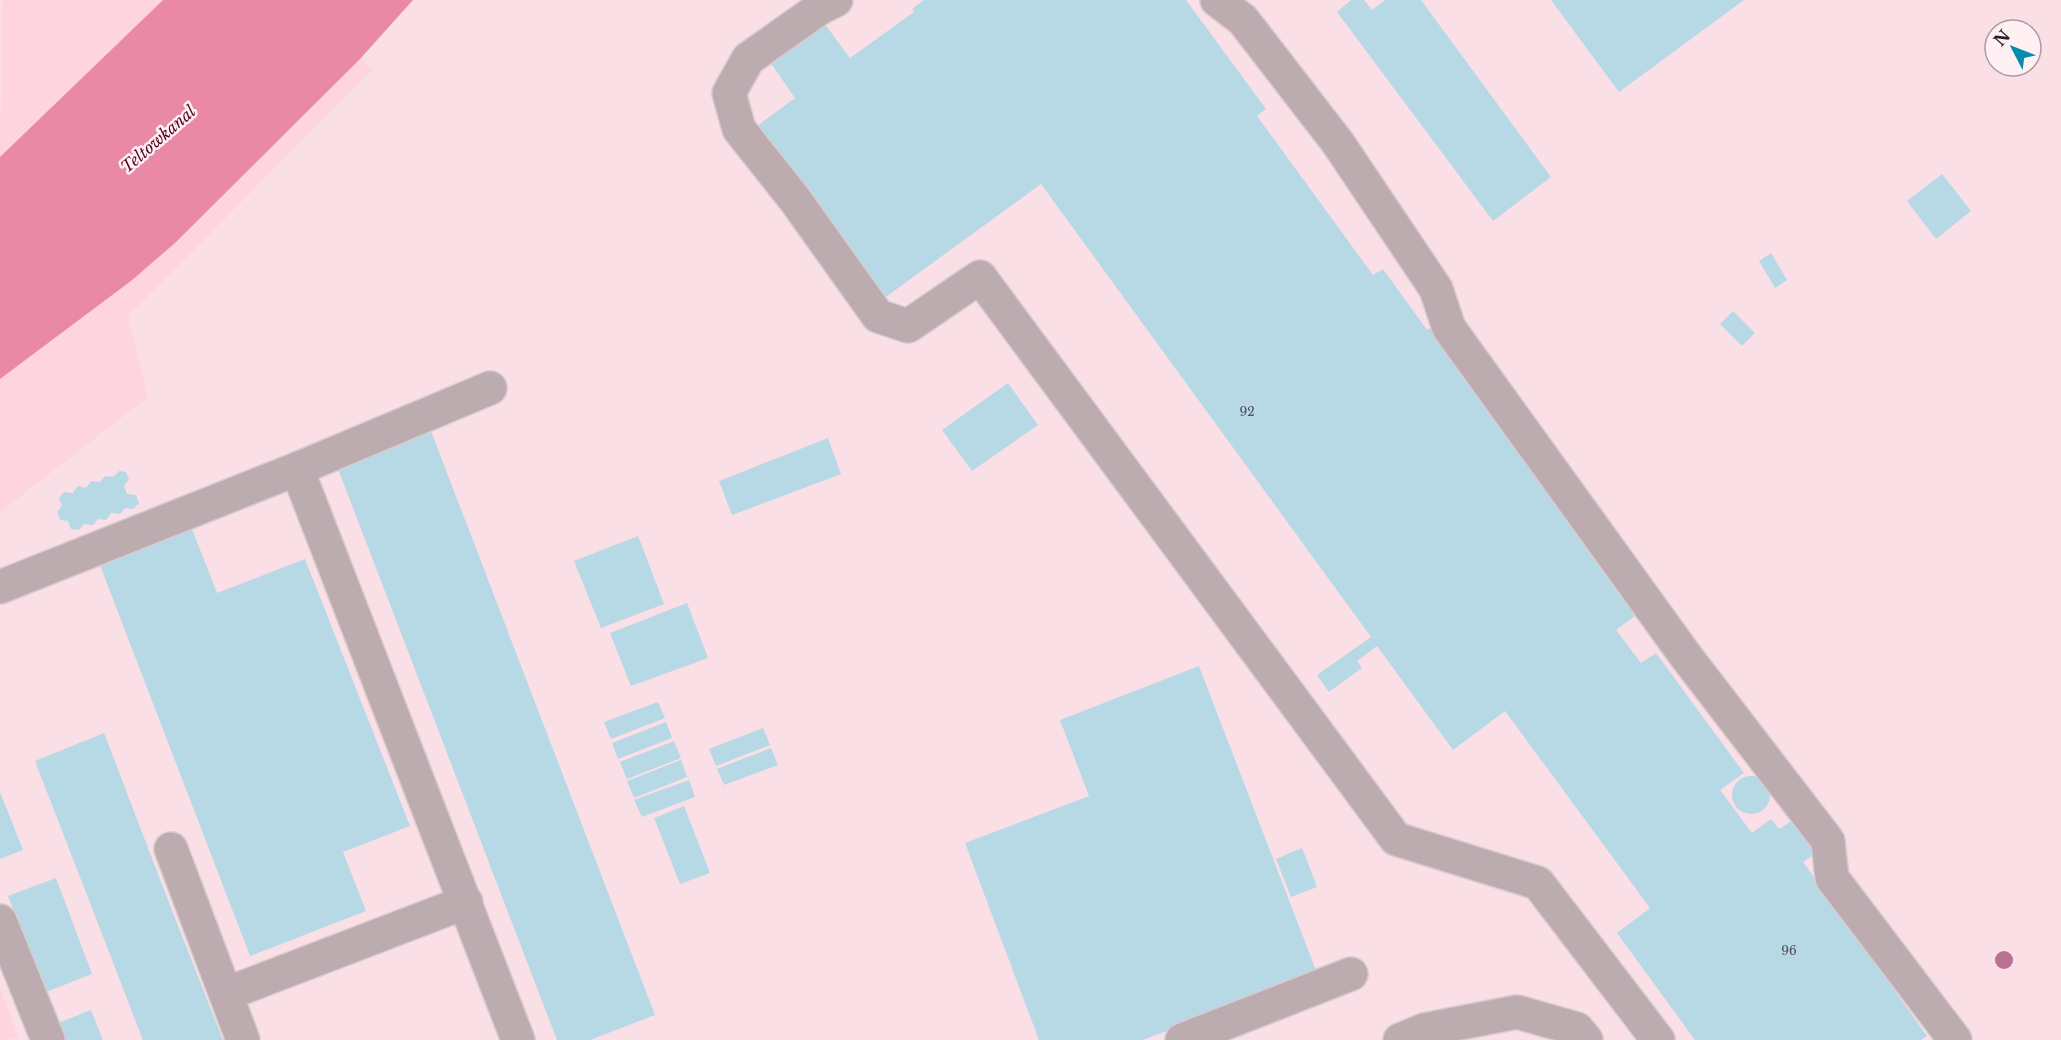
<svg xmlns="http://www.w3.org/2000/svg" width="2061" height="1040" font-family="'Libre Baskerville',serif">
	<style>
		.built { fill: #fadfe6; fill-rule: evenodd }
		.green { fill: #fed4df }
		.water { fill: #e989a6 }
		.building { fill: #b6d9e5 }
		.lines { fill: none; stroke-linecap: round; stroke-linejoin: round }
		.minor-casing { stroke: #d8cbce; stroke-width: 36 }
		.minor { stroke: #bcacb0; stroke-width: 33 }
		.tree { fill: #b97291 }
		.labels { text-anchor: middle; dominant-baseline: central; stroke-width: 5; stroke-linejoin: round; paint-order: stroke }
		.number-label { font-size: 12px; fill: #4f4e54 }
		.water-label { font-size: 16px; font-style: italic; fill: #59002a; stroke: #fef0f3 }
	</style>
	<rect width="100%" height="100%" fill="#fef0f3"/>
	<path class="built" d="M0,0H2061V1040H0ZM1995,30H2031V66H1995Z"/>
	<g class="green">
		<path d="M2,0H163L0,157Z"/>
		<path d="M360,59L373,69L128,316L148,397L0,512V379L131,281L175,243Z"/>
		<path d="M0,987L18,1038L0,1040Z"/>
	</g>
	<path class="water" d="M163,0H413L360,59L175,243L131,281L0,379V157Z"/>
	<g class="building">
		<path d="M924,0H1186L1266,109L1257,116L1373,275L1383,269L1427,330L1434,325L1460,363L1455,367L1563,515L1569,511L1592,544L1586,549L1635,616L1616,630L1641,663L1656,653L1744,773L1720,790L1752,833L1771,819L1779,829L1793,820L1818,852L1803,862L1927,1036L1921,1040H1695L1617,933L1650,908L1505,711L1453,750L1377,646L1357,661L1362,668L1329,692L1317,675L1371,637L1041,184L883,299L757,126L795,98L770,62L824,23L850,58L914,12L912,9Z"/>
		<path d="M1351,0H1364L1372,10L1385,0H1421L1551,177L1493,221L1337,12Z"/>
		<path d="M1551,0H1744L1619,92Z"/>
		<path d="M1942,174L1971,211L1936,239L1907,201Z"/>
		<path d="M1771,253L1787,280L1775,288L1759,261Z"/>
		<path d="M1733,311L1755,333L1742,346L1720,324Z"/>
		<path d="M1008,383L1038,425L972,471L942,430Z"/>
		<path d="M429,426L655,1015L590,1040H557L335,461Z"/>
		<path d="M828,438L841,474L732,515L719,481Z"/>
		<path d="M119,471L126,472L129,479L124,486L127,494L136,495L139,503L133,509L125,508L120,514L111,513L106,520L98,519L93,525L84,524L79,530L71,529L68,521L60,520L57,512L62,506L59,498L64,492L73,493L78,486L86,488L91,481L100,482L105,476L113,477Z"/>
		<path d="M190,524L217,593L305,559L410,826L343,852L366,911L250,956L98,560Z"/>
		<path d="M638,536L664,604L601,628L574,561Z"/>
		<path d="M687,603L708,658L631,686L610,633Z"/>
		<path d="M1199,666L1317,973L1143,1040H1039L965,843L1089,796L1060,720Z"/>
		<path d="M658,702L665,718L611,739L604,722Z"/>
		<path d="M666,722L672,738L618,759L612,743Z"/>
		<path d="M763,728L770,745L716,766L709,749Z"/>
		<path d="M104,733L166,895L223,1040H143L97,921L35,761Z"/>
		<path d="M674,741L681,758L627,779L620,762Z"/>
		<path d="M771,748L778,765L724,785L717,769Z"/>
		<path d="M681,760L687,777L634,798L627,781Z"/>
		<circle cx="1751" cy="795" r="19"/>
		<path d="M689,780L695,797L642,817L634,800Z"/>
		<path d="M0,792L23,850L0,859Z"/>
		<path d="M684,806L710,873L680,884L654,818Z"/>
		<path d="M1302,848L1317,887L1291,897L1276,859Z"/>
		<path d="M56,878L92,974L46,992L8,896Z"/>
		<path d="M91,1010L103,1040H64L58,1023Z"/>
	</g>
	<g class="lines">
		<defs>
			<g id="minor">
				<path d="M836,0L820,8L748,59L729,93L739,129L796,201L878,316L908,326L980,277L1396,839L1538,883L1658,1040"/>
				<path d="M1217,0L1243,20L1338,143L1436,289L1449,328L1685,655L1828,841L1832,878L1955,1040"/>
				<path d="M297,469L518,1040"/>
				<path d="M0,587L297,469L490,388"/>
				<path d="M171,849L243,1040"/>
				<path d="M0,921L48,1040"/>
				<path d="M226,994L466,902"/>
				<path d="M1182,1040L1351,974"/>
				<path d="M1400,1040L1424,1030L1517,1012L1577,1029L1586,1040"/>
			</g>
		</defs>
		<use href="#minor" class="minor-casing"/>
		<use href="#minor" class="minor"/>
	</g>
	<circle class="tree" cx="2004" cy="960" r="9"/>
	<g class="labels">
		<g class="number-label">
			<text x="1247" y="411">92</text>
			<text x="1789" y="950">96</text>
		</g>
		<g class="water-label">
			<text transform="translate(158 139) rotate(-41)">Teltowkanal</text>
		</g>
	</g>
	<g transform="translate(2013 48) rotate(312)"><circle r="28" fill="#fef0f3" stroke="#aa9da0" stroke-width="1.5"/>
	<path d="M0-4.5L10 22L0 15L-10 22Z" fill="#028dab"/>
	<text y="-9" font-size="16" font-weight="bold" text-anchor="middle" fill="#2d2023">N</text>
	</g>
</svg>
